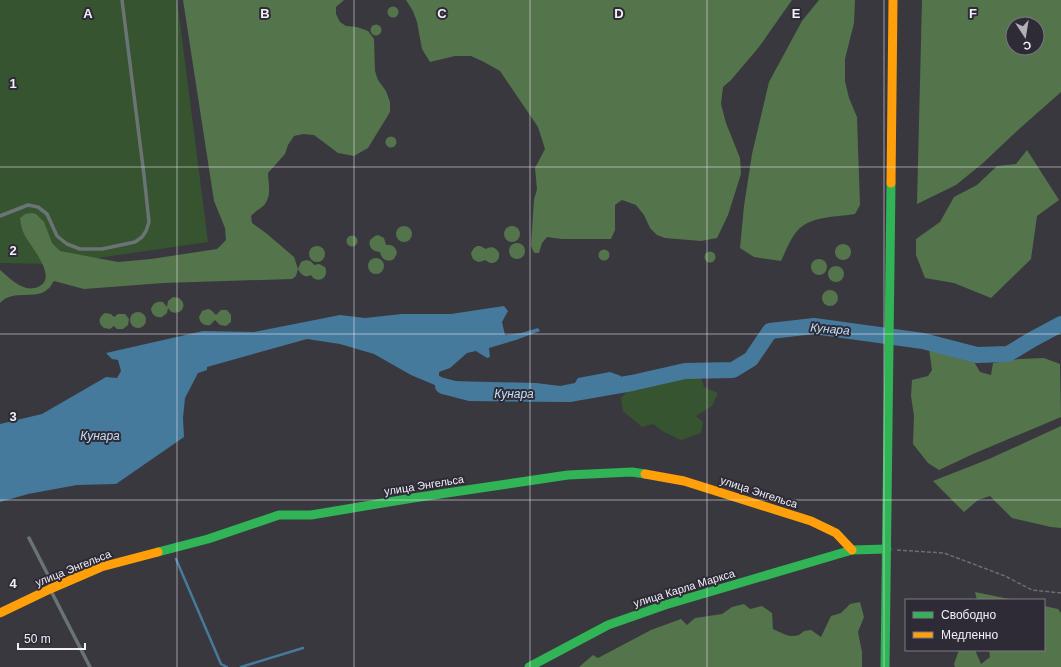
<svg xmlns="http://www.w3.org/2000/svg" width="1061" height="667" font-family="Arial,sans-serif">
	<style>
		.green { fill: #375430 }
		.forest { fill: #54744c; fill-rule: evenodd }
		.water { fill: #467a9c }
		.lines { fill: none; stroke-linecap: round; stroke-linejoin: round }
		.stream { stroke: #467a9c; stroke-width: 2.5 }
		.river { stroke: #467a9c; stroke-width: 16 }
		.path { stroke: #6b6f73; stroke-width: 1.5; stroke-dasharray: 4 2; stroke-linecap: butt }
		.lane { stroke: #6a7475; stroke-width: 3.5 }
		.fast { stroke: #30b455; stroke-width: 9 }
		.slow { stroke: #ff9f0a; stroke-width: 9 }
		.grid { fill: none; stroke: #f1eff7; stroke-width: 1; stroke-opacity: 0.55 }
		.labels { text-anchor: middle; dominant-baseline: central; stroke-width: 4; stroke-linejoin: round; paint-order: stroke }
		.street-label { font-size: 11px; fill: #f1eff7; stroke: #2e2b37 }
		.water-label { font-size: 12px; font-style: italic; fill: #c0e0f5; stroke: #2e2b37 }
		.grid-label { font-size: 13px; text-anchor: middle; font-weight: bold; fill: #f1eff7; stroke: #2e2b37; stroke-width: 4; stroke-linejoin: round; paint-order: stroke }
	</style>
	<rect width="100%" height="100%" fill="#39383f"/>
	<g class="green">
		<path d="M0,0H177L208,242L56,264L0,263Z"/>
		<path d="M700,375L704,387L718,393L712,406L696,416L703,422L701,433L681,440L664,432L653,424L642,427L623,411L621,398L628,391Z"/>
	</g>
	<g class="forest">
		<path d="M183,0H344L336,7V14L340,22L346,26L357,27L368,31L374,39L375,71L378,80L386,91L390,102V112L368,148L354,156L338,153L314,135L303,134L294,136L288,145L285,154L268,173C268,184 272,194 265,204C263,207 254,212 251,216L252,223L266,233L294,257L298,269L301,262C307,259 311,260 314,265L319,264L325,267C330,278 317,285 311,275C305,278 301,275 298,269L296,276L292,279L163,283L84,289L54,281C52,283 51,287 48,289C35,301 14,288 0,303V270C11,279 23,293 38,287C59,278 31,247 25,236C22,230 21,225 20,218L25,214L32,213L36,214L44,222L52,243L60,251L118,262L151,259L217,249L226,240L225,228L214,201Z"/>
		<path d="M406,0H792L759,47L731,80L723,87L721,104L726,123L740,158L741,174L728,215L717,238L701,241L665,238L657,235L650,228L644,215L636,205L622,200L615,205V230L611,239H562L547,237L542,243L539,253H535L533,251L531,245L534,200L537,189L535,168L545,149L538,127L500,71L484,62L471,56H455L430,62L422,49L417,22L413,11Z"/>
		<path d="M819,0H855L854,23L845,59V81L849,98L857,117L860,205L855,214C837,217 814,216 800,228C791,236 786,251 781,261L754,257L740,248L744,206L752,154L769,82L802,21Z"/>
		<path d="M922,0H1061V92L1018,130L983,163L956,185L917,204ZM1013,24H1037V48H1013Z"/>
		<circle cx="393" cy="12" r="5.5"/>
		<circle cx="376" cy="30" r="5.5"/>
		<circle cx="391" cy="142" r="5.5"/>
		<path d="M1027,150L1059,200L1037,216L1031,259L991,298L954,283L925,278L916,255V239L940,222L954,197L977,185L997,166L1016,164Z"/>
		<circle cx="404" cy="234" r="8"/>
		<circle cx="512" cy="234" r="8"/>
		<path d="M378,235L384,238L386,245C392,244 396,247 397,253L394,259C387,263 381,259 380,252C373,252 368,247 370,240L375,236Z"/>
		<circle cx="352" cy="241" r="5.5"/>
		<circle cx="517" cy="251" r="8"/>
		<circle cx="843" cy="252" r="8"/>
		<circle cx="317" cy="254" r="8"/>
		<path d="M477,246H480L486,249C491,246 496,247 499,253C500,259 497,263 490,263L485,260C478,264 472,261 471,253L474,248Z"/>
		<circle cx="604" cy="255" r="5.5"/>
		<circle cx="710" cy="257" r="5.5"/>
		<circle cx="376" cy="266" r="8"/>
		<circle cx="819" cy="267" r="8"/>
		<circle cx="836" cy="274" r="8"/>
		<circle cx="830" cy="298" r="8"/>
		<path d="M173,297L179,298C184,302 185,306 181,311C175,314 171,313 168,308L167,313L162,317C156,318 152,315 151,309C153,303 157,301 163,302L167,307L168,301Z"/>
		<path d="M208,309L211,310L216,315L221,310H227L231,315V322L226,326L220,325L215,320L210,325C204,326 200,323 199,317L202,311Z"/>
		<circle cx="138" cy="320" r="8"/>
		<path d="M105,313L111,314L114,317L118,314H125L129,319L128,325L123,329H117L114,326L110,329L104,328C98,324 98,317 105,313Z"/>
		<path d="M929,349L960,355L973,360L980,372L991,375L993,363L1019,359L1044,358L1060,364L1061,417L973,454L939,470L928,463L913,444L914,416L911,396L912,380L928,376L932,370Z"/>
		<path d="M1061,426V528L1051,527L1012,518L990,496L978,500L964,512L933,481L989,459Z"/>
		<path d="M975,592L1014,600H977Z"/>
		<path d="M860,602L864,617L858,632L862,652V667H579L593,655L598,658L651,630L681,619L687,625L695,618L722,614L732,607L744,604L750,609L762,606L772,613L773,629C784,634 795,641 804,631L811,630L821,637L831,616L841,613L850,604Z"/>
		<path d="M1044,606L1058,609L1061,613V667H955L954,664L959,650H975L981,664L990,657L989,650H1044Z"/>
	</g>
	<path class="water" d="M504,306L508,311L502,322L505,335L521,333L538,328L540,331L516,340L489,348L490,357L487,358L476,351L467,353L450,368L439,372V376L451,381L536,383L560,386L575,383L578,378L610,372L621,376V387L607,386L578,393L560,395L545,394L509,396L488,393L449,391L411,375L374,354L340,344L307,339L207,367V370L198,373L185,398L183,418L184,437L116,484L77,485L28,494L0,502V424L42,414L106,377L117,378L121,371L118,360L112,359L106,353L203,331L254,332L340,315L365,318L402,314H451Z"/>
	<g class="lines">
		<g class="stream">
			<path d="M176,559L221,664L227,667"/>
			<path d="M241,667L303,648"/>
		</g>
		<path class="river" d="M443,386L470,393L569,394L632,383L685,371L733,370L751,359L770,331L814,326L923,341L977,355L1008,354L1033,339L1061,324"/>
		<path class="path" d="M897,550L944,553L1005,576L1032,590L1061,593"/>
		<g class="lane">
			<path d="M0,216L28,205L38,207L47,214L57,236L67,244L80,249H102L135,242L142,237L146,231L149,222L144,175L122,0"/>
			<path d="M29,538L48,575L50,589L90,667"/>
		</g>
		<g class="fast">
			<path d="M158,552L208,539L279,515H311L413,498L568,475L632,472L645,474"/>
			<path d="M529,667L608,625L665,605L852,550L887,549"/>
			<path d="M885,667L891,183"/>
		</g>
		<g class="slow">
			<path d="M891,183L893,0"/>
			<path d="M645,474L684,481L811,521L836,533L852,550"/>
			<path d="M0,613L50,589L101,567L158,552"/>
		</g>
	</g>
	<path class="grid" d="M177,0V667M354,0V667M530,0V667M707,0V667M884,0V667M0,167H1061M0,334H1061M0,500H1061"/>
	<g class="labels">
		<g class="street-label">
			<text transform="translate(424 485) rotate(-9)">улица Энгельса</text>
			<text transform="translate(759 492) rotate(18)">улица Энгельса</text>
			<text transform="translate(73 568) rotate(-22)">улица Энгельса</text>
			<text transform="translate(684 588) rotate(-17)">улица Карла Маркса</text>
		</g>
		<g class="water-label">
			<text transform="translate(830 329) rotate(5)">Кунара</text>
			<text x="514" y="394">Кунара</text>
			<text x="100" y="436">Кунара</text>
		</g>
	</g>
	<g class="grid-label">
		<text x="88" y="18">A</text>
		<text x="265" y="18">B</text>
		<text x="442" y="18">C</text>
		<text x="619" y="18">D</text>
		<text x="796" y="18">E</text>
		<text x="973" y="18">F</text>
		<text x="13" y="88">1</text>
		<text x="13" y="255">2</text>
		<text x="13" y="421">3</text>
		<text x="13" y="588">4</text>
	</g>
	<rect x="905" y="599" width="140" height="52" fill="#2e2b37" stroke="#7c7984"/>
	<rect x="913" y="612" width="20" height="6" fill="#30b455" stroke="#7c7984"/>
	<text x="941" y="619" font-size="12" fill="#f1eff7">Свободно</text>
	<rect x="913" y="632" width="20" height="6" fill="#ff9f0a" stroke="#7c7984"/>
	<text x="941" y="639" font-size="12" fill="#f1eff7">Медленно</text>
	<g transform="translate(1025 36) rotate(168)"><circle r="19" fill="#2e2b37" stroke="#7c7984"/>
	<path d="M0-3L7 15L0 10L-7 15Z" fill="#b1afb7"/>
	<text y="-6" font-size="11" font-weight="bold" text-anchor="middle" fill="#f1eff7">С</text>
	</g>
	<path d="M18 643v6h67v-6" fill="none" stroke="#f1eff7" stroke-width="2"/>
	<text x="24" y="643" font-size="12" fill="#f1eff7" stroke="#2e2b37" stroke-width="3" paint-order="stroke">50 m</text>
</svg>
